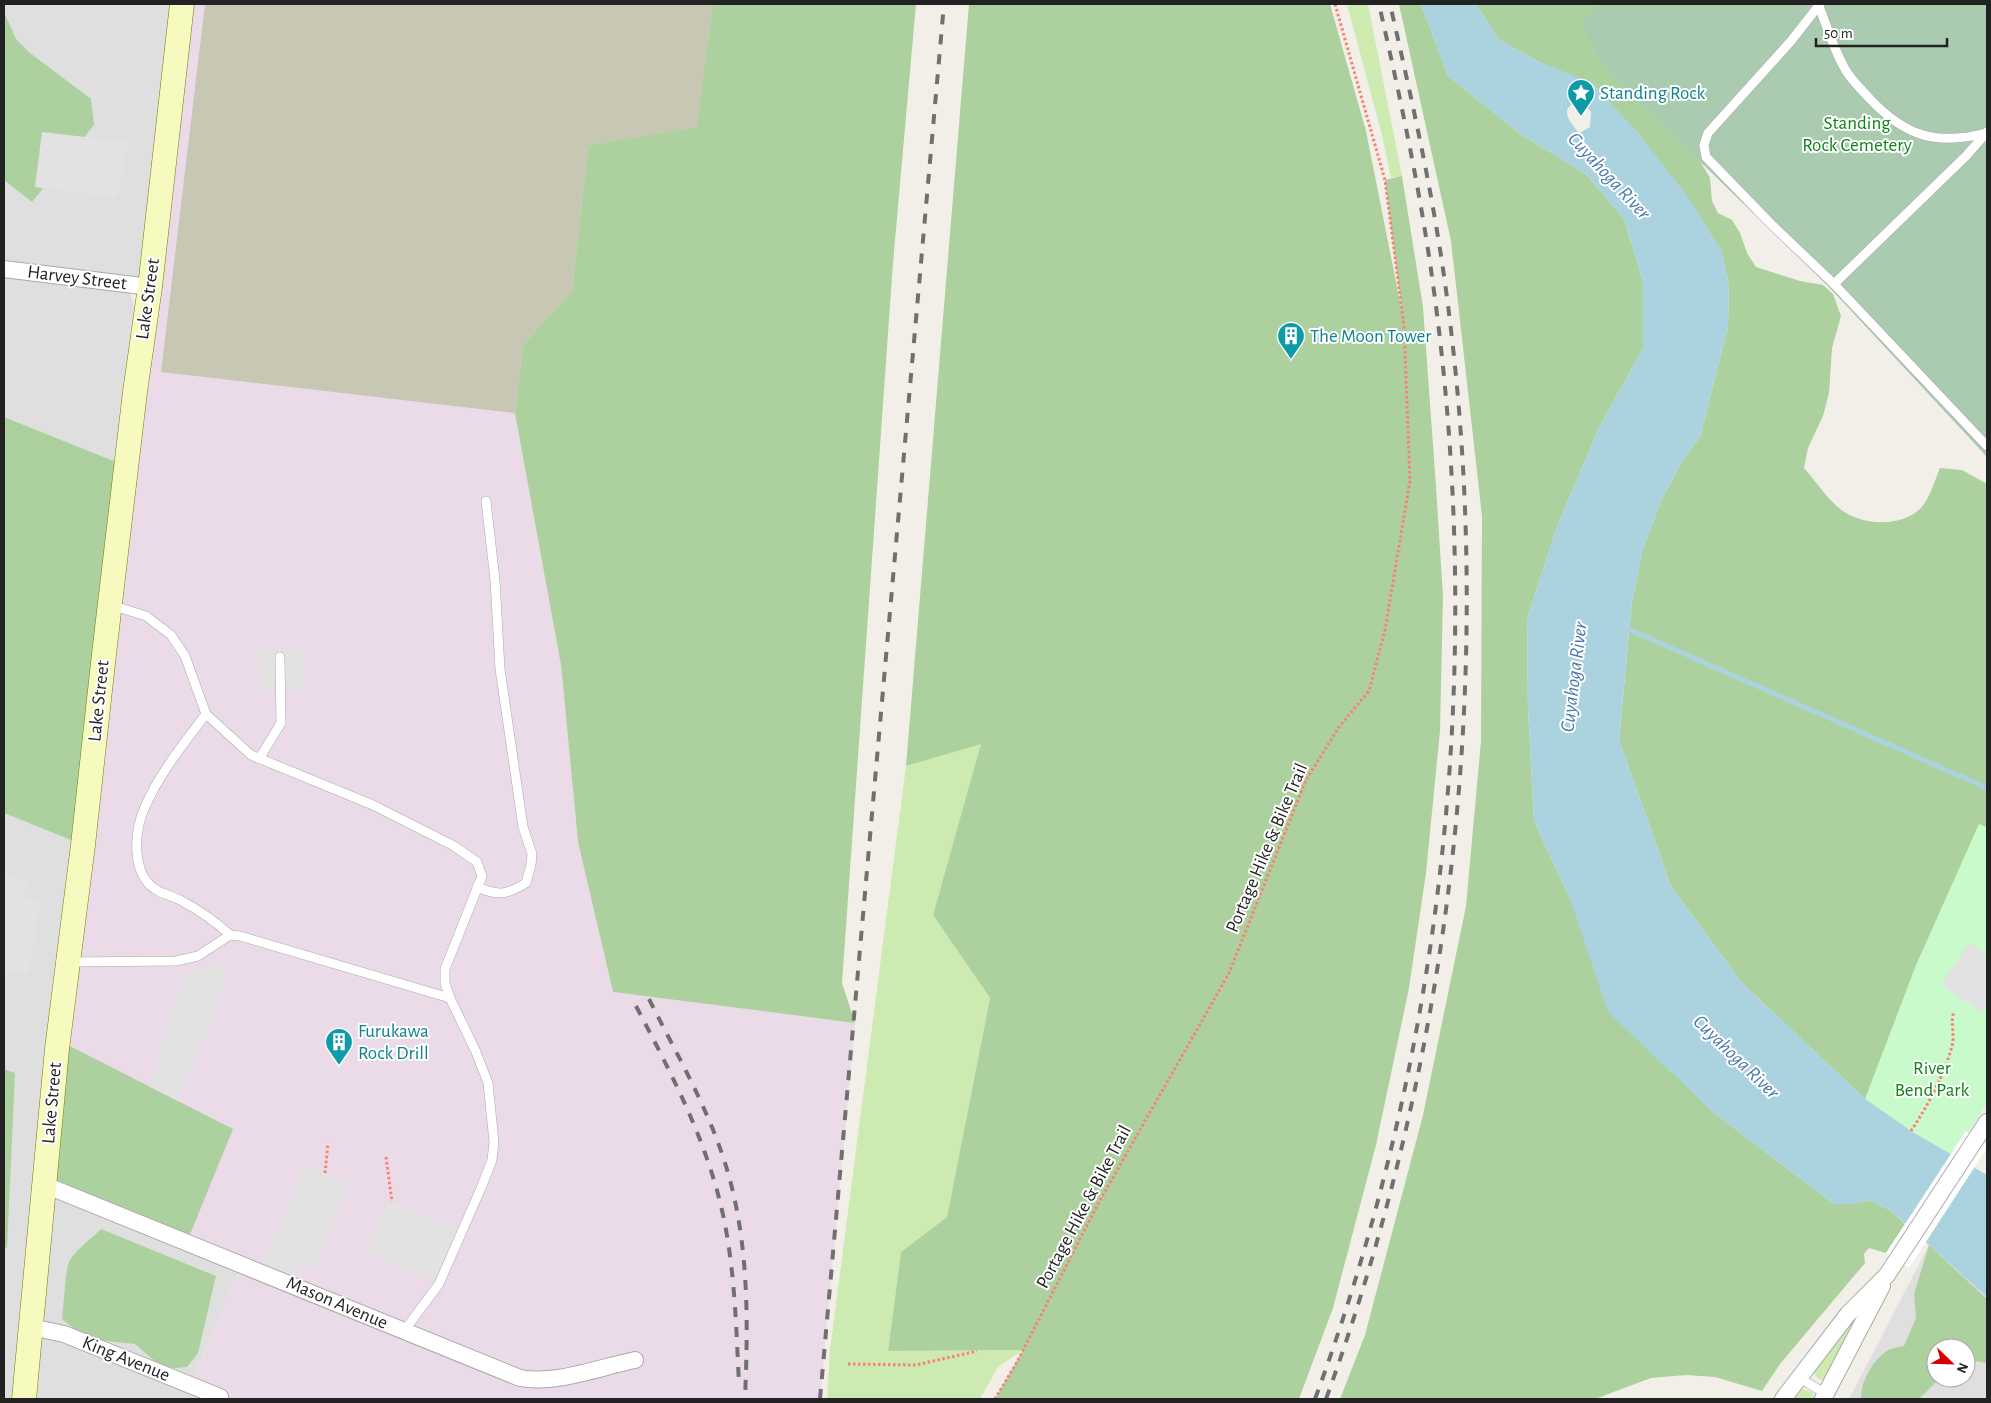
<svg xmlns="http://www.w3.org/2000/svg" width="1991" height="1403" font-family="'Alegreya Sans',sans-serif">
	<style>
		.residential { fill: #e0dfdf; fill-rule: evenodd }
		.industrial { fill: #ebdbe8 }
		.construction { fill: #c7c7b4 }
		.grass { fill: #cdebb0 }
		.forest { fill: #add19e }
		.cemetery { fill: #aacbaf }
		.park { fill: #c8facc }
		.parking { fill: #e2e2e2 }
		.water { fill: #aad3df; fill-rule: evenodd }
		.pier { fill: #fff }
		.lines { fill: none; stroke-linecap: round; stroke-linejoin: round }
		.stream { stroke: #aad3df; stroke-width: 5 }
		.lane-casing { stroke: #a9a9a9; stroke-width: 10 }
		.street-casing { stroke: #a9a9a9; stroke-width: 18 }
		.secondary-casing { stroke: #707d05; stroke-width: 25 }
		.path { stroke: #fa8072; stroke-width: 3; stroke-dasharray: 2.5 2.5; stroke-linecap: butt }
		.lane { stroke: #fff; stroke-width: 9 }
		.street { stroke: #fff; stroke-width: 16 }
		.secondary { stroke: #f7fabf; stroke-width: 24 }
		.rail { stroke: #707070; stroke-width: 4; stroke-dasharray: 10 10; stroke-linecap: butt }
		.labels { text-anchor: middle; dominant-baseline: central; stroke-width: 4; stroke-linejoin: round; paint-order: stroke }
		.culture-label { font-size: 19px; fill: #0d838f; stroke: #fff; text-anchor: start }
		.park-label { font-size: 19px; fill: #0c8416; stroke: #fff }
		.street-label { font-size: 19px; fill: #222; stroke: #fff }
		.water-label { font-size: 20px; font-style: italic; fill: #4a7aab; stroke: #fff }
	</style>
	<rect width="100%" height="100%" fill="#f2efe9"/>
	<g class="residential">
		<path d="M4,4H182L150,287L127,284L135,309L117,463L4,417Z"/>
		<path d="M4,813L83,845L242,1264L193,1380L237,1399H4V1077L14,1073L4,1069Z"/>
		<path d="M1929,1245L1987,1297V1399H1849ZM1936,1348H1966V1378H1936Z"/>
	</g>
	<path class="industrial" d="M182,4H713L698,127L588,145L561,665L578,842L613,992L855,1023L820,1399H237L193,1381L242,1264L45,1185Z"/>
	<path class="construction" d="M205,4H713L698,127L588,145L572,291L523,345L515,413L161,372Z"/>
	<g class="grass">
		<path d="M1347,4H1368L1402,176L1391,178L1382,135Z"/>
		<path d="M982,743L933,915L990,998L947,1217L901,1252L888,1351L1023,1350L998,1367L980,1399H827L830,1350L906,766Z"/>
		<path d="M1854,1317H1857L1825,1380L1818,1379L1813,1370Z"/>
		<path d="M1801,1389L1812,1392L1815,1399H1789Z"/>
	</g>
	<g class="forest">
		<path d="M713,4H916L893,263L842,983L855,1023L613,992L578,842L561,665L515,413L523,345L572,291L588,145L697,127Z"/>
		<path d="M969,4H1330L1366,131L1402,312L1385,180L1402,176L1423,307L1435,472L1443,596L1440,731L1426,873L1409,988L1376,1145L1333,1308L1299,1399H995L1023,1350L888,1351L901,1252L947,1217L990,998L933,915L981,744L906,766Z"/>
		<path d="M1399,4H1421L1448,76L1523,136L1586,174L1624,219L1643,281V348L1599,428L1558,524L1527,619L1528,708L1534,821L1570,899L1713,1112L1834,1204H1853L1868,1200L1890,1210L1905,1224L1886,1253L1869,1248L1864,1254L1865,1263L1780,1364L1762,1391L1715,1377L1686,1375L1651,1378L1595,1399H1340L1365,1335L1423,1115L1466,906L1481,741L1482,516L1451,241Z"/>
		<path d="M1476,4H1607L1642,101L1659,120L1681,135L1700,161L1710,178L1712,201L1718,213L1732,220L1740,233L1747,253L1756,267L1800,281L1823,285L1833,294L1841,316L1832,348L1829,393L1823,416L1808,448L1804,468C1816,481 1828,501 1843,511C1864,526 1907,528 1924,504C1931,494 1935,480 1940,468L1962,470L1987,484V935L1905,1127L1865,1099L1741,982L1671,886L1619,740L1632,602L1642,552L1660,503L1682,461L1700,437L1728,327L1729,285L1721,250L1637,132L1538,61L1499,40Z"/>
		<path d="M4,12L16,39L30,53L91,99L94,125L32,202L4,180Z"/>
		<path d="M4,417L126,466L83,845L4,813Z"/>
		<path d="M58,1040L233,1129L187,1242L45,1185Z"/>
		<path d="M4,1069L15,1073L7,1248L4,1247Z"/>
		<path d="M101,1229L216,1276L198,1353L187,1367L164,1369L135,1344L87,1339L62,1319C64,1306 65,1268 70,1260C78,1248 92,1238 101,1229Z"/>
		<path d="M1929,1245L1987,1299V1363L1966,1360V1348H1936V1378H1940L1919,1399H1861C1861,1381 1872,1361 1888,1350C1892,1348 1899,1347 1904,1346L1916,1318L1914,1294Z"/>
	</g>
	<path class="cemetery" d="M1599,4H1987V457L1830,288L1611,75L1581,26Z"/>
	<path class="park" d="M1979,824L1987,827V1103L1953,1156L1911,1131L1865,1099L1916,965Z"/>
	<g class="parking">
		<path d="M42,132L128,142L117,198L35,187Z"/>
		<path d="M258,651H304L305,690L260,691Z"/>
		<path d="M4,872L26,881L24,897L41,902L29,974L4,971Z"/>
		<path d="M1969,943L1987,955V1004L1981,1012L1941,985Z"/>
		<path d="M225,961L223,985L197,1058L178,1101L150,1087L182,982L179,976Z"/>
		<path d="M305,1165L350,1183L315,1265L295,1272L289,1283L260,1271Z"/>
		<path d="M388,1200L462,1230L439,1284L366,1252Z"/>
	</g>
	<path class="water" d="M1421,4H1476L1499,40L1538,61L1594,84L1637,132L1686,194L1721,250L1729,285L1728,327L1700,437L1682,461L1660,503L1642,552L1632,602L1619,740L1671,886L1741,982L1865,1099L1911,1131L1987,1175V1297L1890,1210L1868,1200L1853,1204H1834L1713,1112L1608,1012L1570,899L1534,821L1528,708L1527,619L1558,524L1599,428L1643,348V281L1624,219L1586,174L1523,136L1448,76ZM1583,101L1591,112L1590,127L1579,133C1567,119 1558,105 1583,101Z"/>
	<path class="pier" d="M1966,1131L1987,1145V1148L1909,1268L1886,1253Z"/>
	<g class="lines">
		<path class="stream" d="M1624,627L1987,788"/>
		<defs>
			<g id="lane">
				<path d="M1820,4L1791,41L1708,133L1704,145L1706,157L1771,224L1834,284L1966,156L1987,132"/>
				<path d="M1819,6C1827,27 1834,50 1845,69C1851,80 1862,90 1870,99C1905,136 1936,146 1986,133"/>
				<path d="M1834,284L1987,446"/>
				<path d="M111,605L146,616L171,635L185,656L206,714L251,755L373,805L454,846L477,862L482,876L445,969V983L450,998"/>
				<path d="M206,714C184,743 159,774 145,807C134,831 131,873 155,889C162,894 172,896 180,900C199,910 215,921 230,935"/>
				<path d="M259,759L281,723L280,657"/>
				<path d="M477,887C499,896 506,895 526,883L531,865L532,854L523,827L500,669L495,580L486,501"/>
				<path d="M68,962L176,961L198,956L230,935L240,936L450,998L476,1052L488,1083L494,1142L492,1160L481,1188L439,1284L404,1331"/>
				<path d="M1798,1377L1826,1394"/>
			</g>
			<g id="street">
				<path d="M4,269L150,287"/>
				<path d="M45,1185L520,1378C555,1385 601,1367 635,1360"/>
				<path d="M31,1327L64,1334L220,1397"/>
				<path d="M1783,1399L1848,1314L1887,1275L1987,1122"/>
				<path d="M1823,1399L1882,1286"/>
			</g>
			<path id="secondary" d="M24,1399L57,1049L83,845L104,654L135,392L150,287L182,4"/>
		</defs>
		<use href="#lane" class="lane-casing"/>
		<use href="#street" class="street-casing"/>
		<use href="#secondary" class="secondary-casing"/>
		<g class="path">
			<path d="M1911,1131C1928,1105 1944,1076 1952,1046C1955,1034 1950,1022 1954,1011"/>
			<path d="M386,1157L392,1202"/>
			<path d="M325,1173L328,1143"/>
			<path d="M848,1364L916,1365L977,1351"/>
			<path d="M995,1399L1017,1362L1098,1204L1229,973L1306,780L1339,727L1369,691L1385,630L1410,481L1404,326L1385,180L1335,4"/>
		</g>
		<use href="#lane" class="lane"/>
		<use href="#street" class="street"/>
		<use href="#secondary" class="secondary"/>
		<g class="rail">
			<path d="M649,999C678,1057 713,1116 730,1180C749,1252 748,1325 745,1399"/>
			<path d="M636,1006C670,1071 704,1135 721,1206C735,1265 736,1325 739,1384"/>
			<path d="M820,1399L944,4"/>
			<path d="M1315,1399C1446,1045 1485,658 1433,284C1420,189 1400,97 1379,4"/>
			<path d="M1326,1399C1455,1044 1497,657 1445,283C1432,189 1411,96 1390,4"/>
		</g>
	</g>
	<defs>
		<symbol id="sight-pin" viewBox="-11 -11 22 30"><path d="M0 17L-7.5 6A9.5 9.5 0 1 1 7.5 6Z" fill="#0f9aa8" stroke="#fff"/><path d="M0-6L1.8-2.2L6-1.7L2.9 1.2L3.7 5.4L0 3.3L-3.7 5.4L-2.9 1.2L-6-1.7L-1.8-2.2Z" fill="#fff"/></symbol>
		<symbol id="building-pin" viewBox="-11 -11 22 30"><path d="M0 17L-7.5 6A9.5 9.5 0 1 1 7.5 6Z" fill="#0f9aa8" stroke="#fff"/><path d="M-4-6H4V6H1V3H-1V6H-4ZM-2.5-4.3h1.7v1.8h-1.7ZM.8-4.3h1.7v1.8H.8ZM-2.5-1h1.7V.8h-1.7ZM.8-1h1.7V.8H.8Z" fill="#fff"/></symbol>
	</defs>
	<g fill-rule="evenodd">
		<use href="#sight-pin" x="1565" y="77" width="32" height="43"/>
		<use href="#building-pin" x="1275" y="320" width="32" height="43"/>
		<use href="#building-pin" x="323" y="1026" width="32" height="43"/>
	</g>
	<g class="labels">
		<g class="culture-label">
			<text x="1600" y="93">Standing Rock</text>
			<text x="1310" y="336">The Moon Tower</text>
			<text x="358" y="1031">Furukawa<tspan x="358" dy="22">Rock Drill</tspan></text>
		</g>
		<g class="park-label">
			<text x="1857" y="123">Standing<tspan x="1857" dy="22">Rock Cemetery</tspan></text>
			<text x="1932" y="1068">River<tspan x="1932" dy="22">Bend Park</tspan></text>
		</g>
		<g class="street-label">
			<text transform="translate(77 278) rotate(7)">Harvey Street</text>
			<text transform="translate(148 299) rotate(-82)">Lake Street</text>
			<text transform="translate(99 701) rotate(-84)">Lake Street</text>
			<text transform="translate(1267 848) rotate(-67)">Portage Hike &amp; Bike Trail</text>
			<text transform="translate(52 1103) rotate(-85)">Lake Street</text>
			<text transform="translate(1084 1207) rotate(-62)">Portage Hike &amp; Bike Trail</text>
			<text transform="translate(337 1303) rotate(23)">Mason Avenue</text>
			<text transform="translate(126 1359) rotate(22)">King Avenue</text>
		</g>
		<g class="water-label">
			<text transform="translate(1609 176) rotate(47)">Cuyahoga River</text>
			<text transform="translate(1574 677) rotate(-83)">Cuyahoga River</text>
			<text transform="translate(1736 1057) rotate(44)">Cuyahoga River</text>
		</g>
	</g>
	<rect width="1991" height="1403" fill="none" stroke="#222222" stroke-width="10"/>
	<g transform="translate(1951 1363) rotate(113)"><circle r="24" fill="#ffffff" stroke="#a7a7a7"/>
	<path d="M0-4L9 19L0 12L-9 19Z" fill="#d40000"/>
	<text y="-8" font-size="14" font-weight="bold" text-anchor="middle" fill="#222222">N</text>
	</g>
	<path d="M1816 38v8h131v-8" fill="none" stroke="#222222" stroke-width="2.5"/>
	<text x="1824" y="38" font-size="15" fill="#222222" stroke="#ffffff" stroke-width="4" paint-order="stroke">50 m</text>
</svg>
